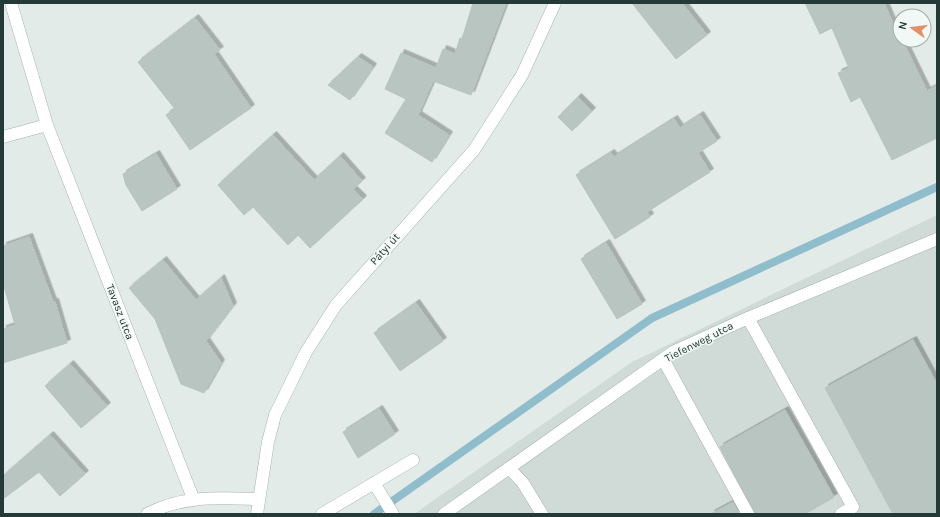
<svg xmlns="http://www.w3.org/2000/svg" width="940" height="517" font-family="Karla,sans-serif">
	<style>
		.built { fill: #d0dad7 }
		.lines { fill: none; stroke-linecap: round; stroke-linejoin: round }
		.stream { stroke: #8fbdcb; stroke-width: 8 }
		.building { fill: #b8c5c1; stroke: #b5c4bf; filter: url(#shadow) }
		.lane-casing { stroke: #a5b2af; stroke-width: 13 }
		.street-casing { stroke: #a5b2af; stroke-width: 13 }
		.secondary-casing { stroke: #a2b5b0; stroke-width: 13 }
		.lane { stroke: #fff; stroke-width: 12 }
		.street { stroke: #fff; stroke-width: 12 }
		.secondary { stroke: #fff; stroke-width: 12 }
		.labels { text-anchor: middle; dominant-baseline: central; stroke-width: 3; stroke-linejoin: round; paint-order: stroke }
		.street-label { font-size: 11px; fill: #243a36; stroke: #f2f8f5 }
	</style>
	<defs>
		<filter id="shadow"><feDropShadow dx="3.5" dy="-3.5" stdDeviation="0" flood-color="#0004"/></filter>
	</defs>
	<rect width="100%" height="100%" fill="#e2ebe8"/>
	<path class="built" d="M937,215V514H414L632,362Z"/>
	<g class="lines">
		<path class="stream" d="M374,514L652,318L937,187"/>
	</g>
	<g class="building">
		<path d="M473,3H506L471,95L433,81L418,115L449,135L432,162L385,133L406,99L385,89L401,53L436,68L443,49L455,54L460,38L462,39Z"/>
		<path d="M632,3H682L707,35L676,59Z"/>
		<path d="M805,3H884L900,40H902L927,91L937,86V138L892,160L860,97L851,102L838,73L849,68L832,28L820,34Z"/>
		<path d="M195,18L220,50L214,54L251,108L190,150L166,115L175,109L138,62Z"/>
		<path d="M358,57L373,67L350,100L328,85Z"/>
		<path d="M578,97L592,111L572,131L558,117Z"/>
		<path d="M700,115L717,141L698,153L710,172L647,212L650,217L615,239L576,175L611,153L614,157L674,119L680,128Z"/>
		<path d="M273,135L314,180L340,156L362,181L353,189L363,199L310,248L298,235L288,245L253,207L244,215L218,185Z"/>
		<path d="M156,154L177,189L142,211L126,185L123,174Z"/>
		<path d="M29,237L53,302H55L67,343L3,363V329L15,325L3,283V246Z"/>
		<path d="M606,243L642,304L617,319L581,259Z"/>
		<path d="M163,260L196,300L221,278L233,306L206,341L221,363L204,393L181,384L155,319L129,288Z"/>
		<path d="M416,303L443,341L400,371L374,333Z"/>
		<path d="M913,340L937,384V514H893L825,388Z"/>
		<path d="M70,364L107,406L81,428L45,386Z"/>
		<path d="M379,409L395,434L358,458L343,432Z"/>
		<path d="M785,410L834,497L805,514H755L720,447Z"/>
		<path d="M50,435L85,474L60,496L39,472L3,499V476Z"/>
		<path d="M733,502L739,514H711Z"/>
	</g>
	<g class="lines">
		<defs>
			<g id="lane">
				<path d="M748,318L853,507L841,514"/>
				<path d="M663,359L748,514"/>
				<path d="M509,468L523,483L542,514"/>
				<path d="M374,483L393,514"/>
				<path d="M322,514L413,460"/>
			</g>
			<g id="street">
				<path d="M11,3L47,125L193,498"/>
				<path d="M3,137L47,125"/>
				<path d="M147,514C183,495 219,498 258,499"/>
				<path d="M444,514L673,352L748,318L937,239"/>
			</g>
			<path id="secondary" d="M257,514L268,442L275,415L306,352L336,305L474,150L522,75L555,3"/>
		</defs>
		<use href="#lane" class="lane-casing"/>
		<use href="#street" class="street-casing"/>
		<use href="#secondary" class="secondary-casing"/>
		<use href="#lane" class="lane"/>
		<use href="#street" class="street"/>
		<use href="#secondary" class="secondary"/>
	</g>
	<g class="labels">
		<g class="street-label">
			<text transform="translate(385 249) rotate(-48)">Pátyi út</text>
			<text transform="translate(120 312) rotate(69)">Tavasz utca</text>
			<text transform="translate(699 342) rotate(-27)">Tiefenweg utca</text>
		</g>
	</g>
	<rect width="940" height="517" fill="none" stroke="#243a36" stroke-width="8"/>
	<g transform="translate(912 28) rotate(284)"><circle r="19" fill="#f2f8f5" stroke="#a0aca9"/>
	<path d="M0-3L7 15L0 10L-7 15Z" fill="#e48f66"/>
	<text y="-6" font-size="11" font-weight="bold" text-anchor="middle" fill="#243a36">N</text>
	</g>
</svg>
